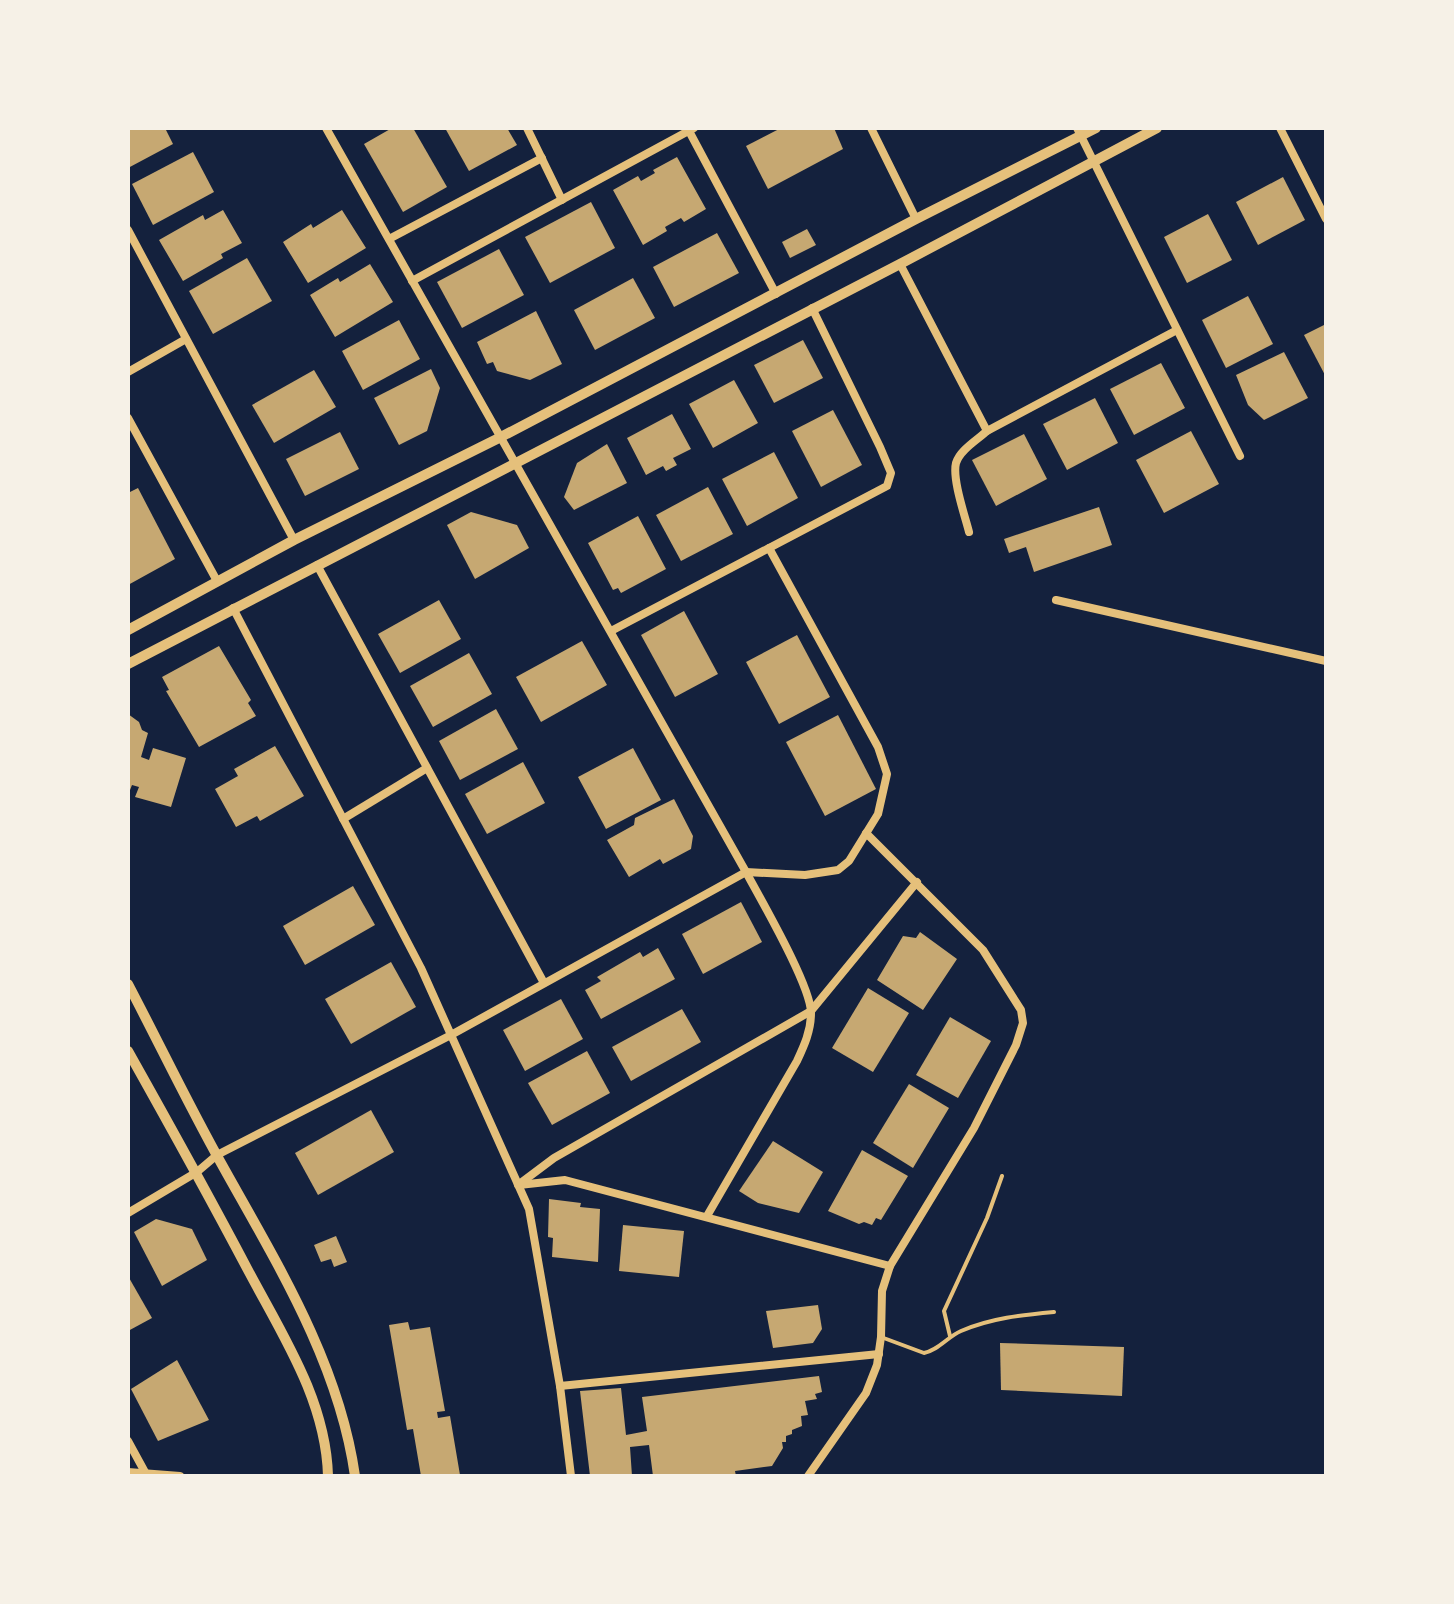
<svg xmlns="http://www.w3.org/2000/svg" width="1454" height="1604" font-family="'Archivo Narrow',sans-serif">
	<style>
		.building { fill: #c6a872 }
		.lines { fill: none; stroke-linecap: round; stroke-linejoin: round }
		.service { stroke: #e5c07b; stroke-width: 4 }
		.minor { stroke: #e5c07b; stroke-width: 8 }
		.tertiary { stroke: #e5c07b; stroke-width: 10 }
	</style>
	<rect width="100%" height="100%" fill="#14213d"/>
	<g class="building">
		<path d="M128,128H165L173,144L128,168Z"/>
		<path d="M392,128H413L447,187L403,212L364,144Z"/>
		<path d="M445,128H507L517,145L469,171Z"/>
		<path d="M781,128H834L843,149L768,189L746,146Z"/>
		<path d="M193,152L214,192L153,225L132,184Z"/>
		<path d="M677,157L706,209L684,222L681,218L665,227L667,231L643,245L613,190L638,176L641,181L655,173L653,170Z"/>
		<path d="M1283,177L1305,220L1258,245L1236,202Z"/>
		<path d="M591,202L615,248L550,283L525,237Z"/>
		<path d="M223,210L242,243L221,254L223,258L183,281L159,240L203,215L205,220Z"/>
		<path d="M342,210L366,248L308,283L283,242L311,224L313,228Z"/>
		<path d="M1208,214L1232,260L1187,283L1164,237Z"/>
		<path d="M807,229L816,245L790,258L782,242Z"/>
		<path d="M717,233L739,273L674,307L653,267Z"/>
		<path d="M499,249L524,295L462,328L437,282Z"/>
		<path d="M247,258L272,301L213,334L189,291Z"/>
		<path d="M370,264L393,302L335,337L310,295L338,278L340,282Z"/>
		<path d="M633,278L655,318L595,350L574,310Z"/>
		<path d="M1248,296L1273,344L1226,368L1202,320Z"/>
		<path d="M536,311L562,364L530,380L497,371L493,362L487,364L477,342Z"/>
		<path d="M399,320L420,359L363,390L342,351Z"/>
		<path d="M1326,324V377L1304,335Z"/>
		<path d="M803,340L823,378L774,403L754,365Z"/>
		<path d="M1284,352L1308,398L1264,420L1248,405L1236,375Z"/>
		<path d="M1161,363L1185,408L1134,435L1110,389Z"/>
		<path d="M431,369L440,388L427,431L399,445L374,398Z"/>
		<path d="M314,370L336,407L274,443L252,405Z"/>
		<path d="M734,380L758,423L713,448L689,404Z"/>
		<path d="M1095,398L1118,443L1067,470L1043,424Z"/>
		<path d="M833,410L862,465L821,487L792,431Z"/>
		<path d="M672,414L691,449L673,458L677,465L666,471L663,466L646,475L627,438Z"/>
		<path d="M1191,431L1219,484L1164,513L1136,460Z"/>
		<path d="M340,432L359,469L305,496L286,459Z"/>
		<path d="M1024,434L1047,479L996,506L972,460Z"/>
		<path d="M607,444L627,483L574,510L564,497L577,463Z"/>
		<path d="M774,452L798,498L747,526L722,479Z"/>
		<path d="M708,487L733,534L681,561L656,515Z"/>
		<path d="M138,488L175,559L128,585V493Z"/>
		<path d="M1099,507L1112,545L1034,572L1026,547L1009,553L1004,539Z"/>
		<path d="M471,512L517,525L529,548L475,579L447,525Z"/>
		<path d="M638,516L666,569L621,593L618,588L613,590L588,543Z"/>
		<path d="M439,600L461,639L400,673L378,634Z"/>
		<path d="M684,611L718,674L675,697L641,635Z"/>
		<path d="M797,635L830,697L779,724L746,662Z"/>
		<path d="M582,641L607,685L541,722L516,677Z"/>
		<path d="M219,646L251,700L248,703L256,716L199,747L166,691L169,690L162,677Z"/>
		<path d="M469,653L492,694L433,727L410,686Z"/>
		<path d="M496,709L518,749L460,780L439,741Z"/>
		<path d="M128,714L139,722L142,730L148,733L141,757L149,760L153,748L186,758L171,807L135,797L139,787L132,785L128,795Z"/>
		<path d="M838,715L876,789L825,816L786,742Z"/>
		<path d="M275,746L304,796L260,821L257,816L236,827L215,789L238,776L234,769Z"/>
		<path d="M633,748L661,800L606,829L578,777Z"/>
		<path d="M523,762L545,803L487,834L465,794Z"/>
		<path d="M674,799L693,836L691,849L663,864L660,859L629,877L607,840L634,825L635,818Z"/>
		<path d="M353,886L375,925L305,965L283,926Z"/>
		<path d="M741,902L762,942L703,974L682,934Z"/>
		<path d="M920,932L957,959L923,1010L877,980L903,936L916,938Z"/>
		<path d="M658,948L675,979L601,1019L585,990L601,981L597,977L640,952L643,957Z"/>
		<path d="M391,962L416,1007L351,1044L325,999Z"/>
		<path d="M868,988L909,1013L873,1072L832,1048Z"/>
		<path d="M561,999L583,1039L525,1071L503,1030Z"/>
		<path d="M682,1009L701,1042L631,1081L612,1047Z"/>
		<path d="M950,1017L991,1041L958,1098L916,1075Z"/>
		<path d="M587,1051L610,1093L552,1125L528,1083Z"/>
		<path d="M909,1084L949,1108L913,1168L873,1143Z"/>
		<path d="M371,1110L394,1152L318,1195L295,1153Z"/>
		<path d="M773,1141L823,1172L799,1213L758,1203L739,1191Z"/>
		<path d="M862,1150L908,1176L881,1220L876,1218L872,1225L864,1222L859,1224L828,1211Z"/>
		<path d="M549,1199L581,1203L580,1207L600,1209L598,1262L552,1257L553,1238L548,1237Z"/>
		<path d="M156,1219L192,1229L207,1260L162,1286L134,1232Z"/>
		<path d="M623,1225L684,1231L679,1277L619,1271Z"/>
		<path d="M336,1236L347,1262L334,1267L331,1259L321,1262L314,1245Z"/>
		<path d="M128,1276L152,1318L128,1331Z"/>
		<path d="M818,1305L822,1329L813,1343L773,1348L766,1311Z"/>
		<path d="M408,1322L410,1330L430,1327L445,1411L437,1412L438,1418L450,1416L460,1475L421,1476L413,1429L407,1430L389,1325Z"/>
		<path d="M1000,1343L1124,1347L1122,1396L1001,1390Z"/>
		<path d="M177,1360L209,1420L158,1441L131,1389Z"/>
		<path d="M819,1376L822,1392L815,1394L817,1399L805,1401L808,1415L801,1416L802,1426L792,1430V1434L786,1436V1442H782L783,1448L772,1466L735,1471L736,1476H653L649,1445L630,1447L632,1476H590L580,1391L621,1388L626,1435L647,1431L642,1397Z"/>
	</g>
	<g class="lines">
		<g class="service">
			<path d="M950,1336L944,1311L987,1218L1002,1176"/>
			<path d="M881,1337L924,1353C939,1350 947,1337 961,1331C991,1318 1022,1315 1054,1312"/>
		</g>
		<g class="minor">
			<path d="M326,128L746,872C761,900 811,986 811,1013C811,1031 804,1046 797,1061L707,1216"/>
			<path d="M527,128L562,200"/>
			<path d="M871,128L916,219"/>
			<path d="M1077,128L1240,456"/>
			<path d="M1280,128L1326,219"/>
			<path d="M689,131L776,294"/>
			<path d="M128,230L294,540"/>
			<path d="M389,239L542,158"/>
			<path d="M900,264L987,431"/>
			<path d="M412,281L694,128"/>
			<path d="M128,372L186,339"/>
			<path d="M128,418L217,581"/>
			<path d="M969,532C965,516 952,479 956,463C960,450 977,440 987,431L1177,330"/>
			<path d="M317,565L544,983"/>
			<path d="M1056,600L1326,661"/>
			<path d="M233,608L421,968L529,1209L560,1386L571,1476"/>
			<path d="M611,631L887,486L891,473L880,447L812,308"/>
			<path d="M343,819L427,768"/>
			<path d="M518,1185L554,1158L811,1011L917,882"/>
			<path d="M519,1185L565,1180L890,1266"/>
			<path d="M128,1213L197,1172L217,1155L451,1035L746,872L805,875L838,870L849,861L878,814L887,774L878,747L769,548"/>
			<path d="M560,1386L879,1354"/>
			<path d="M128,1441L146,1474"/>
			<path d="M128,1472L180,1476"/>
			<path d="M808,1476L866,1393L877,1365L881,1337L882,1291L890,1266L974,1128L1016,1045L1023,1023L1021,1010L983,950L866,833"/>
		</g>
		<g class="tertiary">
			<path d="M128,630L294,540L499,438L916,219L1096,128"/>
			<path d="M128,664L900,264L1157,128"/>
			<path d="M128,984C159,1043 188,1104 221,1163C276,1262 339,1362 355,1476"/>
			<path d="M128,1051C169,1124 210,1198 249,1272C283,1336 326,1401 328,1476"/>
		</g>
	</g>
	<rect width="1454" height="1604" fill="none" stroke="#f6f1e7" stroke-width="260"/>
</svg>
